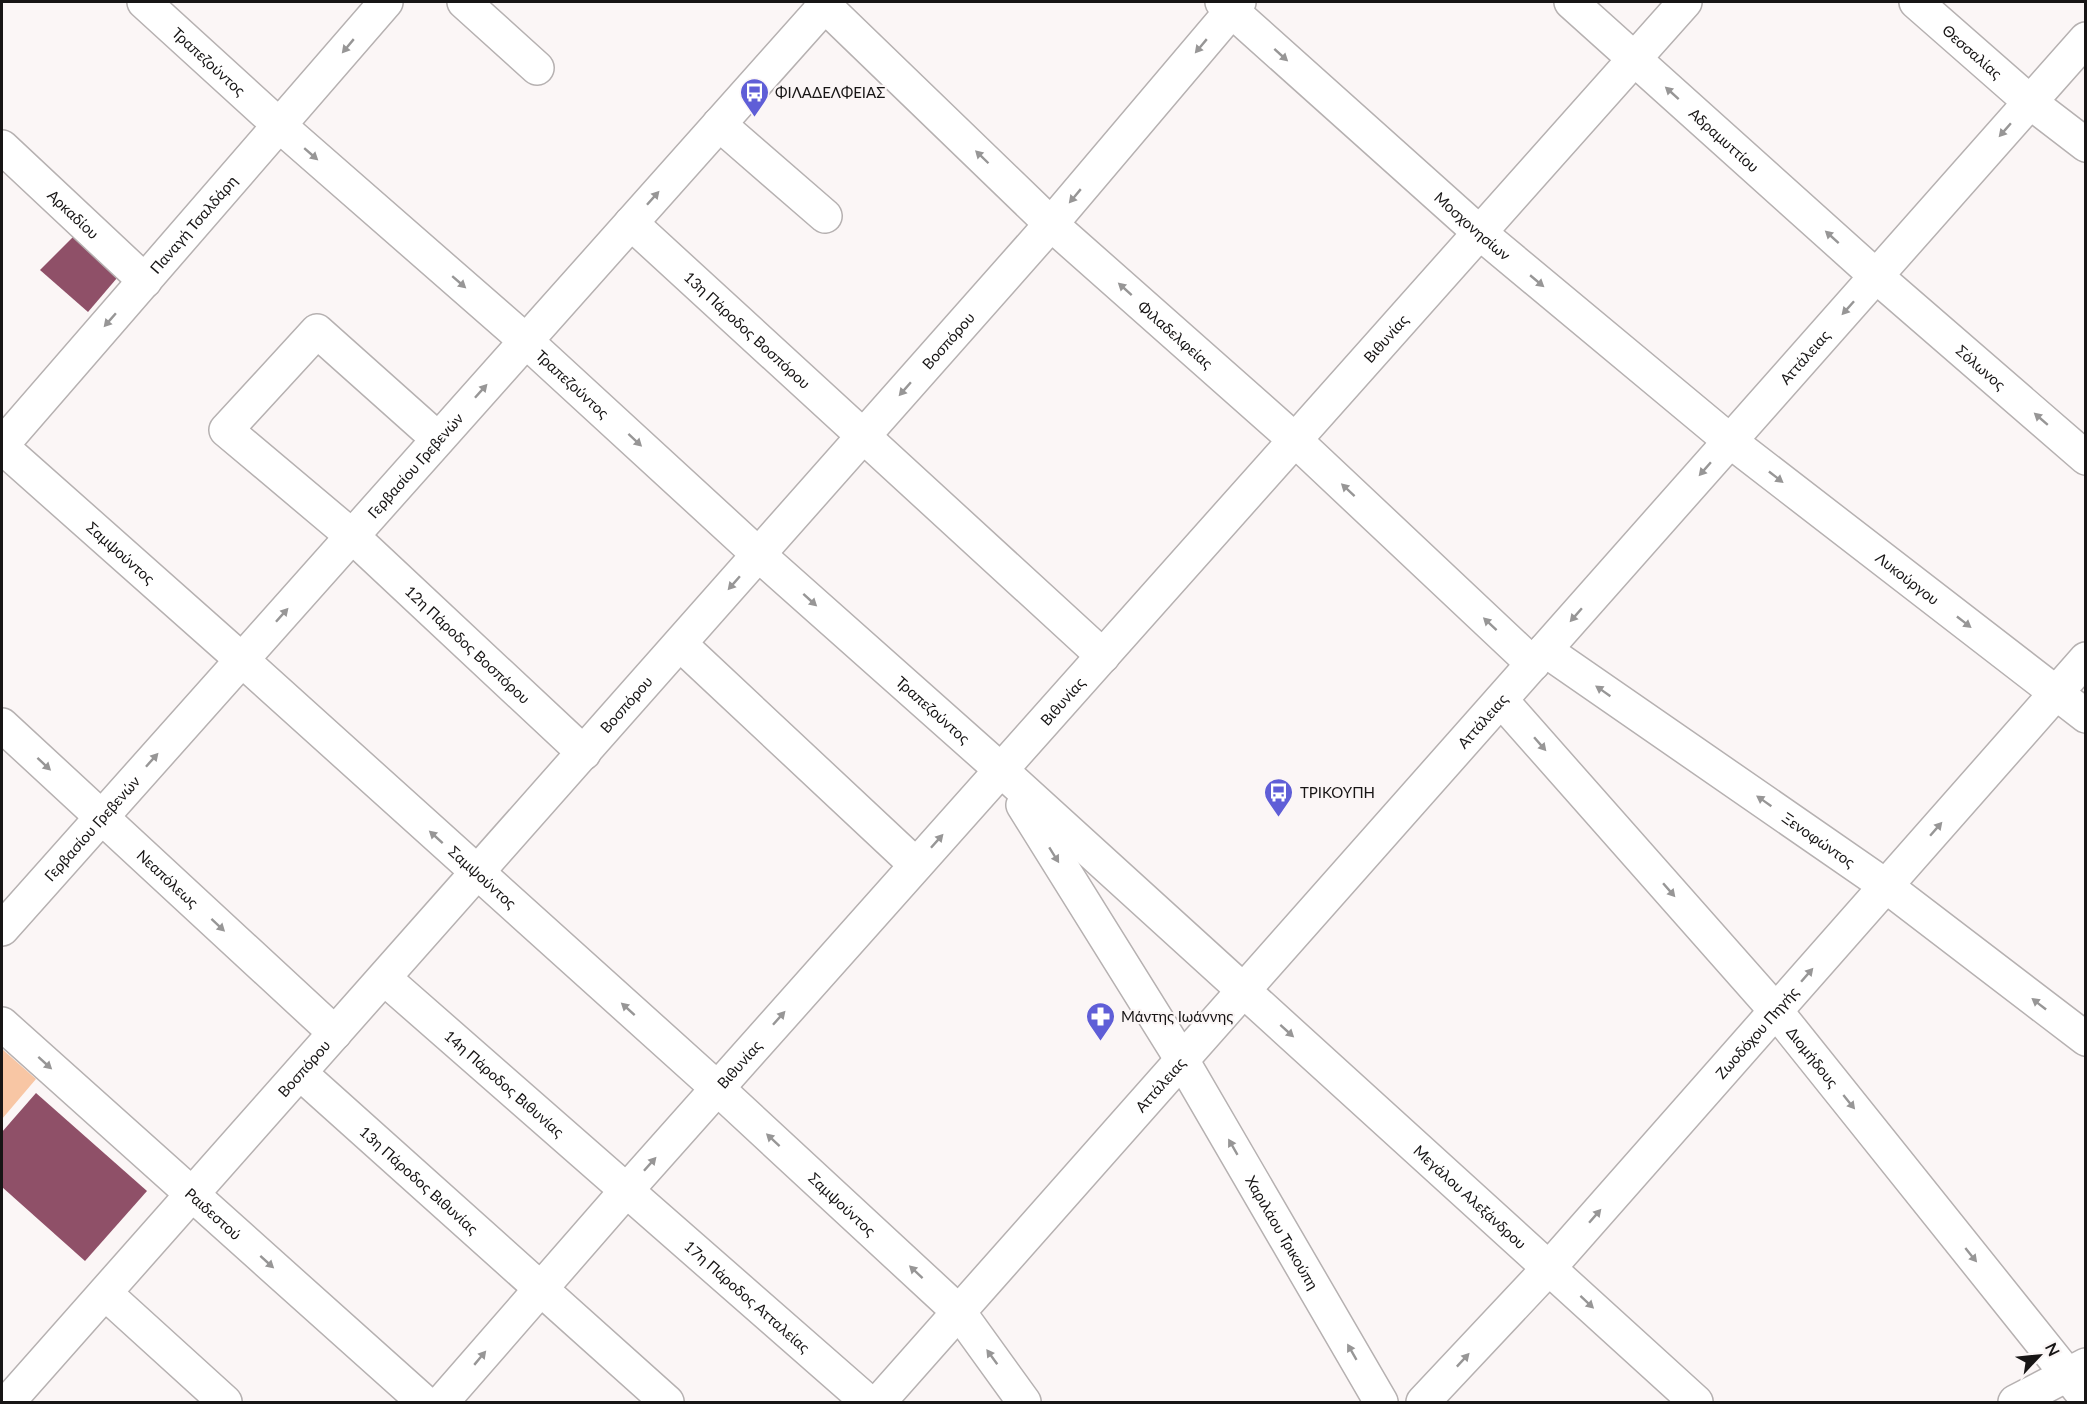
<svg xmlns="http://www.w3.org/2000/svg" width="2087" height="1404" font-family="Lato,sans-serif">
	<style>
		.green { fill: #f8c6a4 }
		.building { fill: #8f5068 }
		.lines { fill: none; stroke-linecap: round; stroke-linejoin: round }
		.minor-casing { stroke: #b6b1b1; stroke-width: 36 }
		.major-casing { stroke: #b6b1b1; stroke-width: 36 }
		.minor { stroke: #fff; stroke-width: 33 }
		.major { stroke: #fff; stroke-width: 33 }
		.oneway { fill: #979696 }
		.labels { text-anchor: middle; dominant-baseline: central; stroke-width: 4.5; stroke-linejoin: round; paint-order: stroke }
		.street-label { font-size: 15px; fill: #171515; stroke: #fbf6f6 }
		.poi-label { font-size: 15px; fill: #171515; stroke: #fbf6f6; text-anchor: start }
	</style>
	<rect width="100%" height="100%" fill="#fbf6f6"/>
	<path class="green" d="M2,1049L36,1079L2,1119Z"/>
	<g class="building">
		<path d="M78,232L123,271L88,312L40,270Z"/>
		<path d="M36,1093L147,1191L85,1261L2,1187V1132Z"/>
	</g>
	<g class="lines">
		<defs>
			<g id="minor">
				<path id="s1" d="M144,2L280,126L526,341L759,555L1001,770L1696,1402"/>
				<path d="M464,2L537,68"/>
				<path id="s2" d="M821,2L1051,224L1295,440L1533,664"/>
				<path id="s3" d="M1222,2L1480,233L1730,441L2086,716"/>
				<path id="s4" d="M1571,2L1876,276L2086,458"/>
				<path id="s5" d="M1916,2L2030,102L2086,145"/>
				<path d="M719,124L825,216"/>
				<path id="s6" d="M2,147L145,281"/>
				<path id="s7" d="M631,223L1103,656"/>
				<path id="s8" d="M438,439L317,331L226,430L352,536L584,753"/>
				<path id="s9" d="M2,445L386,2"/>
				<path id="s10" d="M2,447L242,660L717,1088L959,1312L1024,1402"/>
				<path d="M680,644L916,865"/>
				<path id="s11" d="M1545,650L1886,886L2086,1039"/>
				<path id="s12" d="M1501,700L1776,1011L2086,1398"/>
				<path id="s13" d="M2,725L335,1033"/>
				<path id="s14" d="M1023,805L1182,1060L1381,1402"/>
				<path id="s15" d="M384,978L868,1402"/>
				<path id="s16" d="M2,1024L424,1402"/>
				<path id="s17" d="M300,1073L667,1402"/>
				<path d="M105,1293L225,1402"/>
				<path id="s18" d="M8,1402L1051,224L1239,2"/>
				<path id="s19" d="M442,1402L626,1191L1685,2"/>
				<path id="s20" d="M879,1402L2086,39"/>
				<path id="s21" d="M1423,1402L1549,1268L2086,659"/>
				<path d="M2015,1402L2086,1365"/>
			</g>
			<g id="major">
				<path id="s22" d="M2,929L828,2"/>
			</g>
		</defs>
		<use href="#minor" class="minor-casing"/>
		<use href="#major" class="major-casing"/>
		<use href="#minor" class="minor"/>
		<use href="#major" class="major"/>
	</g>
	<defs><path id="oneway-solid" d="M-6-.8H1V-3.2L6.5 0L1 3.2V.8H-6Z" transform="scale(1.5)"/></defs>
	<g class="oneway">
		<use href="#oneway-solid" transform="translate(348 46) rotate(130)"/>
		<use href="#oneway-solid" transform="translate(1201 46) rotate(130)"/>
		<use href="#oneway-solid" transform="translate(1281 55) rotate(42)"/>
		<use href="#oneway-solid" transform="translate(1672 93) rotate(-138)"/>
		<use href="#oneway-solid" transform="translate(2005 130) rotate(131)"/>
		<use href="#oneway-solid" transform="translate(311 154) rotate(41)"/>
		<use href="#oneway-solid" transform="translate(982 157) rotate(-136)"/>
		<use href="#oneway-solid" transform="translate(1075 196) rotate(130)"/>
		<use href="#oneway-solid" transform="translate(653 198) rotate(-48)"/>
		<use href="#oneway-solid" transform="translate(1832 237) rotate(-138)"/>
		<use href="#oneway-solid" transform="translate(1537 281) rotate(40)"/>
		<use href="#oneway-solid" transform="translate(459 282) rotate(41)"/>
		<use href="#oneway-solid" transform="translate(1125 289) rotate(-138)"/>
		<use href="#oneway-solid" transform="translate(1848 308) rotate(132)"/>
		<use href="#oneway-solid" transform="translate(110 320) rotate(131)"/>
		<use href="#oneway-solid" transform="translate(905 389) rotate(131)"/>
		<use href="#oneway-solid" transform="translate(481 391) rotate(-48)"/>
		<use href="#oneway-solid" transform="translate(2041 419) rotate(-139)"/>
		<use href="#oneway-solid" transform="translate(635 440) rotate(43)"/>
		<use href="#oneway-solid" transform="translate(1705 469) rotate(131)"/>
		<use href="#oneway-solid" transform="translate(1776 477) rotate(38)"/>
		<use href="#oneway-solid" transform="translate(1348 490) rotate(-137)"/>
		<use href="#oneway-solid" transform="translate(734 583) rotate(131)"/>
		<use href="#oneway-solid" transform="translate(810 600) rotate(42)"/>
		<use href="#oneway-solid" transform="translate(282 615) rotate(-48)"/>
		<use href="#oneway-solid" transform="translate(1576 615) rotate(131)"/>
		<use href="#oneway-solid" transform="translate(1964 622) rotate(38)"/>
		<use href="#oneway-solid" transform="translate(1490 624) rotate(-137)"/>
		<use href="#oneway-solid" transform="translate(1603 691) rotate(-145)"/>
		<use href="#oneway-solid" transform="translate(1540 744) rotate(49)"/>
		<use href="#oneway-solid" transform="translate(152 760) rotate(-48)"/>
		<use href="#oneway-solid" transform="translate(44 764) rotate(43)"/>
		<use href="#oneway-solid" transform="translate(1764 801) rotate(-145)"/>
		<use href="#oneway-solid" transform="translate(1936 829) rotate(-49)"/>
		<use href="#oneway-solid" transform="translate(436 837) rotate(-138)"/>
		<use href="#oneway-solid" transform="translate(937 841) rotate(-48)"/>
		<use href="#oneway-solid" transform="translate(1054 855) rotate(58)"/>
		<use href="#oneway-solid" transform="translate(1669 890) rotate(49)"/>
		<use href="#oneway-solid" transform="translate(218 925) rotate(43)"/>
		<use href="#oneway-solid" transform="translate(1807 975) rotate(-49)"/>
		<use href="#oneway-solid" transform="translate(2039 1004) rotate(-142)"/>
		<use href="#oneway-solid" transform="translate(628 1009) rotate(-138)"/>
		<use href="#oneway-solid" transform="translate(779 1018) rotate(-48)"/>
		<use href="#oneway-solid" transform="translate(1287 1031) rotate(42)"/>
		<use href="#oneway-solid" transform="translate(45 1063) rotate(42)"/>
		<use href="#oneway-solid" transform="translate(1849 1102) rotate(51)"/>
		<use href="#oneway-solid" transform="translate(773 1140) rotate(-137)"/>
		<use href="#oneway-solid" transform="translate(1233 1147) rotate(-120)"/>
		<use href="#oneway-solid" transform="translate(650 1164) rotate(-48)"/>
		<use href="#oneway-solid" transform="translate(1595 1216) rotate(-49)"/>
		<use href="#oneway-solid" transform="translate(1971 1255) rotate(51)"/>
		<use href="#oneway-solid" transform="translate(267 1262) rotate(42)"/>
		<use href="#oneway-solid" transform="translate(916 1272) rotate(-137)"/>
		<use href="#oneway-solid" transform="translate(1587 1302) rotate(43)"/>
		<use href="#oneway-solid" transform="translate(1352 1352) rotate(-120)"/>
		<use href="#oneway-solid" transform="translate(992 1357) rotate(-126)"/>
		<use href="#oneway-solid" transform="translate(480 1358) rotate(-50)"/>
		<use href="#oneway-solid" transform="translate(1463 1360) rotate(-47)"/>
	</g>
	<defs>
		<symbol id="bus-pin" viewBox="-11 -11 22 30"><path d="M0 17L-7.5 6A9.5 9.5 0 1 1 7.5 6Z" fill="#5f5ed7" stroke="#fbf6f6"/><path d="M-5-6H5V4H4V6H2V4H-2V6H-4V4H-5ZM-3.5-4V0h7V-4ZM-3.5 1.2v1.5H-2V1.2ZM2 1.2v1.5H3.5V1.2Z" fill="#fff"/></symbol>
		<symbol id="pharmacy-pin" viewBox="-11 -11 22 30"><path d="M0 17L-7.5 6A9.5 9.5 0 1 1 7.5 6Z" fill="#5f5ed7" stroke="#fbf6f6"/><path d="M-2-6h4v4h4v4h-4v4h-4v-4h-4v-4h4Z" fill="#fff"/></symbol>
	</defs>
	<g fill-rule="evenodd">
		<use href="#bus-pin" x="738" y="76" width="33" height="45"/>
		<use href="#bus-pin" x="1262" y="776" width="33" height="45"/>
		<use href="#pharmacy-pin" x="1084" y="1000" width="33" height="45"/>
	</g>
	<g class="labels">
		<g class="street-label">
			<text stroke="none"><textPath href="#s5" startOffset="75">Θεσσαλίας</textPath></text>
			<text stroke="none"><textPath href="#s1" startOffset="88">Τραπεζούντος</textPath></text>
			<text stroke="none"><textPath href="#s4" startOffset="206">Αδραμυττίου</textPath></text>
			<text stroke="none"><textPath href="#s6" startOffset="98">Αρκαδίου</textPath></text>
			<text stroke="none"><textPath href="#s9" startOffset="292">Παναγή Τσαλδάρη</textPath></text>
			<text stroke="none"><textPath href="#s3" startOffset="336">Μοσχονησίων</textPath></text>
			<text stroke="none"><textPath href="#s7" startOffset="158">13η Πάροδος Βοσπόρου</textPath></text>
			<text stroke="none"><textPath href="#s2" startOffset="486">Φιλαδελφείας</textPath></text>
			<text stroke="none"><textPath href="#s19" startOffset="1422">Βιθυνίας</textPath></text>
			<text stroke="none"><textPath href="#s18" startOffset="1418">Βοσπόρου</textPath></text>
			<text stroke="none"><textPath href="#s20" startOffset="1396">Αττάλειας</textPath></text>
			<text stroke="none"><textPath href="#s4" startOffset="549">Σόλωνος</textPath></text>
			<text stroke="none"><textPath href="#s1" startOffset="574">Τραπεζούντος</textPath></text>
			<text stroke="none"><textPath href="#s22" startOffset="621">Γερβασίου Γρεβενών</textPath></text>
			<text stroke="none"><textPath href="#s10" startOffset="159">Σαμψούντος</textPath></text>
			<text stroke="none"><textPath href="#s3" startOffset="896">Λυκούργου</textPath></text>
			<text stroke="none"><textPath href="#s8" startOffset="620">12η Πάροδος Βοσπόρου</textPath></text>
			<text stroke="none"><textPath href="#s19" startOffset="936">Βιθυνίας</textPath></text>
			<text stroke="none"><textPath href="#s18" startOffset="932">Βοσπόρου</textPath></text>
			<text stroke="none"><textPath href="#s1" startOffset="1060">Τραπεζούντος</textPath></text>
			<text stroke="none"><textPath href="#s20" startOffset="910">Αττάλειας</textPath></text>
			<text stroke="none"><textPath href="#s22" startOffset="135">Γερβασίου Γρεβενών</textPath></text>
			<text stroke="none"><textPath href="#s11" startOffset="333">Ξενοφώντος</textPath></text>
			<text stroke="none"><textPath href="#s10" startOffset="645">Σαμψούντος</textPath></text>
			<text stroke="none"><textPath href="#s13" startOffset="226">Νεαπόλεως</textPath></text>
			<text stroke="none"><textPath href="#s21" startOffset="498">Ζωοδόχου Πηγής</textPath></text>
			<text stroke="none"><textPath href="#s12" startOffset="474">Διομήδους</textPath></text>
			<text stroke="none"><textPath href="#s19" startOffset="450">Βιθυνίας</textPath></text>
			<text stroke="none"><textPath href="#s18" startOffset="446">Βοσπόρου</textPath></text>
			<text stroke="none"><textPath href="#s15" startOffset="160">14η Πάροδος Βιθυνίας</textPath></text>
			<text stroke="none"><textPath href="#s20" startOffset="424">Αττάλειας</textPath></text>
			<text stroke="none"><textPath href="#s17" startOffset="160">13η Πάροδος Βιθυνίας</textPath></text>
			<text stroke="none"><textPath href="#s1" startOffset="1785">Μεγάλου Αλεξάνδρου</textPath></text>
			<text stroke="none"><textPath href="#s10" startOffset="1131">Σαμψούντος</textPath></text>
			<text stroke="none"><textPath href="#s16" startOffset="284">Ραιδεστού</textPath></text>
			<text stroke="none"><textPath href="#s14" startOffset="500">Χαριλάου Τρικούπη</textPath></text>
			<text stroke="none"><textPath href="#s15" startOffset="483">17η Πάροδος Ατταλείας</textPath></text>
		</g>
		<g class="poi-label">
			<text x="775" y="92">ΦΙΛΑΔΕΛΦΕΙΑΣ</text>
			<text x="1300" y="792">ΤΡΙΚΟΥΠΗ</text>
			<text x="1121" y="1016">Μάντης Ιωάννης</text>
		</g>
	</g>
	<rect width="2087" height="1404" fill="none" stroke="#171515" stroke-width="6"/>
	<g transform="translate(2039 1356) rotate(64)" stroke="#fbf6f6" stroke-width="4.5" paint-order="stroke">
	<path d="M0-4.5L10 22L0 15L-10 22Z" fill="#171515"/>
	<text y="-9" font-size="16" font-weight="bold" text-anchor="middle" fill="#171515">N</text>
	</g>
</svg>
